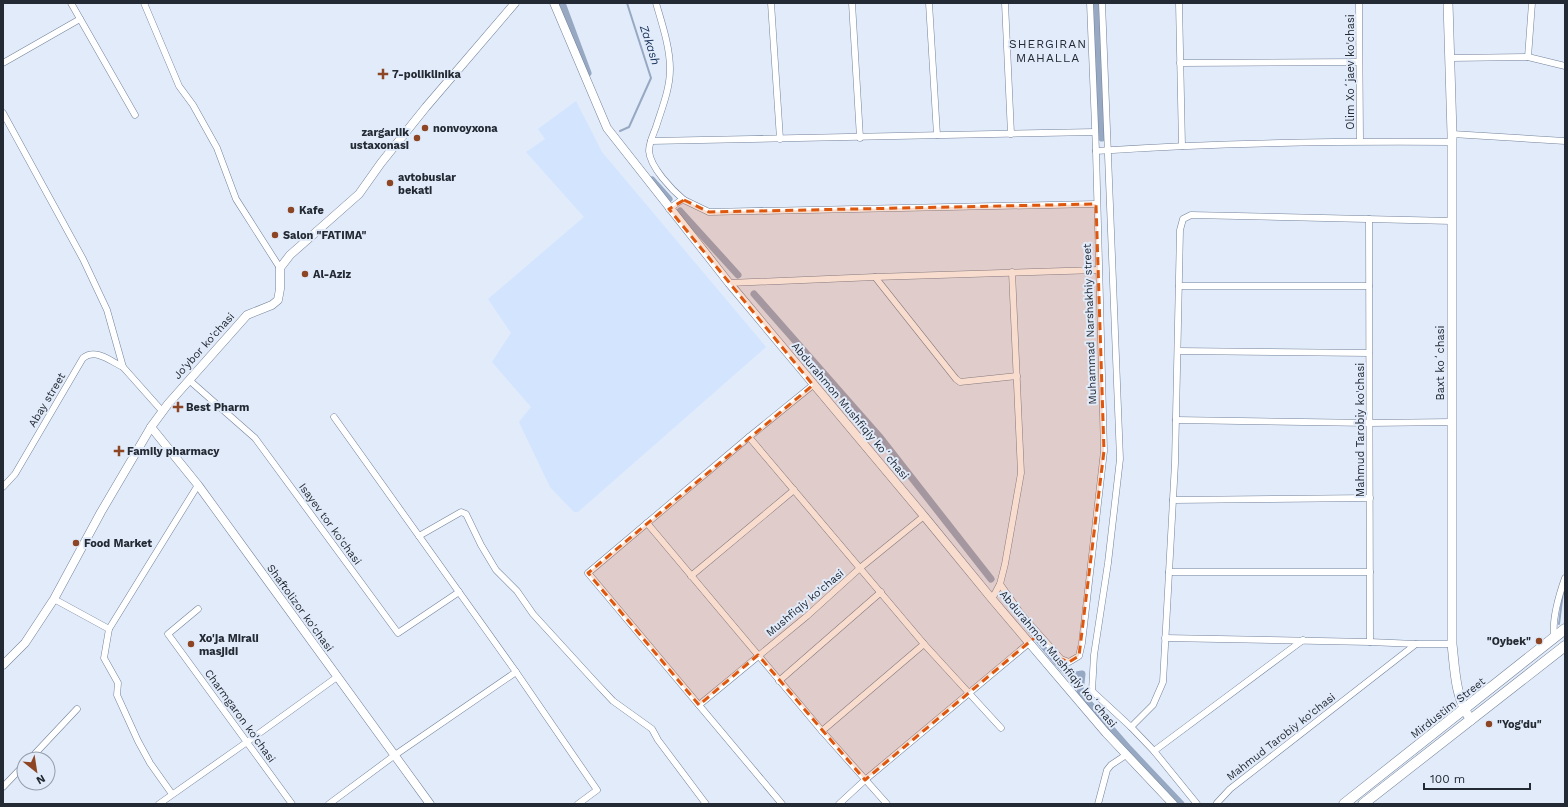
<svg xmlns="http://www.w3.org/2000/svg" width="1568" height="807" font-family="'Work Sans',sans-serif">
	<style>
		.built { fill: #d3e4fe }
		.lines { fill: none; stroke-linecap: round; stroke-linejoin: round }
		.stream { stroke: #97a8c3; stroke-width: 2 }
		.canal { stroke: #97a8c3; stroke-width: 7 }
		.minor-casing { stroke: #73829a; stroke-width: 7 }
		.tertiary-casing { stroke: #73829a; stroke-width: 9 }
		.secondary-casing { stroke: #73829a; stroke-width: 10 }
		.primary-casing { stroke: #73829a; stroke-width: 11 }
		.minor { stroke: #fff; stroke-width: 6 }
		.tertiary { stroke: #fff; stroke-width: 8 }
		.secondary { stroke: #fff; stroke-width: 9 }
		.primary { stroke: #fff; stroke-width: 10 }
		.marked { fill: #de570e; fill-opacity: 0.2; stroke: #de570e; stroke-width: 3; stroke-dasharray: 8 5; stroke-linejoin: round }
		.poi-dot { fill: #8d4524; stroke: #e1ebfa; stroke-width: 1.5 }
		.labels { text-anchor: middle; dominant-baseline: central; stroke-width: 4; stroke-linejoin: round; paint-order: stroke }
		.street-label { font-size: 11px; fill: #242a34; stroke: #e1ebfa }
		.poi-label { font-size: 11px; font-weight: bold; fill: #242a34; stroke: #e1ebfa; text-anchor: start }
		.neighbourhood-label { font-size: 12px; letter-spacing: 1px; fill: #242a34; stroke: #e1ebfa }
		.water-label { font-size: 12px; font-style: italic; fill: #21395f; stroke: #e1ebfa }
	</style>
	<rect width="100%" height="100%" fill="#e1ebfa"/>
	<path class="built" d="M576,101L602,152L766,347L578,512H574L550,487L519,422L531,407L492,362L511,333L488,299L584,217L526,152L545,139L538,129Z"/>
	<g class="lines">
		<g class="stream">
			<path d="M620,131L629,127L651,78L627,3"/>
			<path d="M1559,624L1563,592"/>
		</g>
		<g class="canal">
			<path d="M562,3L588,73"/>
			<path d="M1096,3L1102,138"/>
			<path d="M652,180L669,199"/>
			<path d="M680,211L738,275"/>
			<path d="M754,294L879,436L991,579"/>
			<path d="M1023,620L1055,660L1070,676L1082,674L1080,693L1129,749L1181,804"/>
		</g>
		<defs>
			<g id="minor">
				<path d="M71,3L135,115"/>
				<path d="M144,3L179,86L193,105L217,148L236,199L280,268"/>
				<path d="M656,3C662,24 670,47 670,69C670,89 662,108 656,127C653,135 649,143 649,151C650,167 672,190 684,200"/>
				<path d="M771,3L780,139"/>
				<path d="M852,3L860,138"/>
				<path d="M929,3L937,135"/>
				<path d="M1005,3L1011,134"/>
				<path d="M1102,3L1120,459L1108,563L1094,655L1092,691L1131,727L1154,751L1197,804"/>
				<path d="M1179,3L1182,146"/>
				<path d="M1359,3L1360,141"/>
				<path d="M1528,57L1532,3"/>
				<path d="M1450,58L1528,57L1565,66"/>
				<path d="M3,63L80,19"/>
				<path d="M1180,63L1359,62"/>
				<path d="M3,113L83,259L107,310L123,367L163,412"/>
				<path d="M1452,134L1565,141"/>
				<path d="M651,141L1095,132"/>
				<path d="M1096,151C1214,143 1333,141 1452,142"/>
				<path d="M669,209L680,201L684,200L709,212L1096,204"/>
				<path d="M1369,219L1370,642"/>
				<path d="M875,277L956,379L960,382L1017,376"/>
				<path d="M729,283L875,277L1098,270"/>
				<path d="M1179,286H1369"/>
				<path d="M1178,351L1369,353"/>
				<path d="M189,380L255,438L398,633L459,592"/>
				<path d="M334,417L516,672L597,790L578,804"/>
				<path d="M1176,420L1370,423L1452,422"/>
				<path d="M749,437L924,644L1001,728"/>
				<path d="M3,487L15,474L83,358C96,348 110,361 123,367"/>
				<path d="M1173,500L1370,498"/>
				<path d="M647,523L822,731L887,804"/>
				<path d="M419,536L461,512L466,514L481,545L496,570L517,591L533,614L597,684L613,701L652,729L658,740L706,804"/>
				<path d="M1169,572H1370"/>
				<path d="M691,576L794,490"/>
				<path d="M1000,584L1021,614L1061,659L1069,662L1079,656L1082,643L1104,451L1096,151L1090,3"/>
				<path d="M54,599L109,629L198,485"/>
				<path d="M992,599L1000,584L1005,564L1021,473L1012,272"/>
				<path d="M198,609L168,634L292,804"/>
				<path d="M109,629L104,658L118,683L117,695L138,741L150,763L172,794"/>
				<path d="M1554,637C1552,619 1559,595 1565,578"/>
				<path d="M1165,638L1370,642L1416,644H1452"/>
				<path d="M779,681L881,592"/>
				<path d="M699,705L807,616L860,568L924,516"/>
				<path d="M1131,727L1153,705L1163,682L1175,463L1180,230L1183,219L1191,215L1452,221"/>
				<path d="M822,731L924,644"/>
				<path d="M1154,751L1303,640"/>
				<path d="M30,759L77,709"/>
				<path d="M3,787L24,765"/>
				<path d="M1217,803L1230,789L1416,644"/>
				<path d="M159,804L247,742L337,677"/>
				<path d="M329,804L395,755L516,672"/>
				<path d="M782,804L588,573L749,437L813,385"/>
				<path d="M839,804L865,780L1029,643"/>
				<path d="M1098,804L1107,770L1111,765L1126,755"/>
			</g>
			<g id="tertiary">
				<path d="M554,3L607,128L729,283L924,516L992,599L1106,733L1173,804"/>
				<path d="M151,427L198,485L430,804"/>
				<path d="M3,665L25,643L54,599L101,512L151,427L168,404L247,315L272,305L278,300L280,289V268L290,255L359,194L381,163L426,107L515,3"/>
			</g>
			<path id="secondary" d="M1448,3L1452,134V644C1455,670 1455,698 1471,720"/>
			<g id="primary">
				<path d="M1344,804L1565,629"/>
				<path d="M1363,804L1565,646"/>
			</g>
		</defs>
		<use href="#minor" class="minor-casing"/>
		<use href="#tertiary" class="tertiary-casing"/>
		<use href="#secondary" class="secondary-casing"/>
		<use href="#primary" class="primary-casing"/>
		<use href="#minor" class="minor"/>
		<use href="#tertiary" class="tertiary"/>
		<use href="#secondary" class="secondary"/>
		<use href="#primary" class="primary"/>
	</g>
	<path class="marked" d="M684,200L709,212L1096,204L1104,451L1079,656L1069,662L1061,659L1039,634L865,780L758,655L699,705L588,573L813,385L669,209Z"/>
	<g class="poi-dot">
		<path d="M381 68h4v4h4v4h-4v4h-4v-4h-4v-4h4z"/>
		<circle cx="425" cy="128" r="4"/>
		<circle cx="417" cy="138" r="4"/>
		<circle cx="390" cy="183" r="4"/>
		<circle cx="291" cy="210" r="4"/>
		<circle cx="275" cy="235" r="4"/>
		<circle cx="305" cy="274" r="4"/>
		<path d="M176 401h4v4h4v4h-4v4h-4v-4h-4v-4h4z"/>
		<path d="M117 445h4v4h4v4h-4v4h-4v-4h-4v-4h4z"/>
		<circle cx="76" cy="543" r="4"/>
		<circle cx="1539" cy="641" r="4"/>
		<circle cx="191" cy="644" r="4"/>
		<circle cx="1489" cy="724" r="4"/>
	</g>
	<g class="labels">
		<g class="street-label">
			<text transform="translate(1350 72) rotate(-90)">Olim Xoʻjaev ko'chasi</text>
			<text transform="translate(1090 324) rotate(-92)">Muhammad Narshakhiy street</text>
			<text transform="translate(204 346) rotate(-48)">Jo'ybor ko'chasi</text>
			<text transform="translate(1440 363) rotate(-90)">Baxt koʻchasi</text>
			<text transform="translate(47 400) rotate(-59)">Abay street</text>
			<text transform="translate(850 411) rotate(50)">Abdurahmon Mushfiqiy koʻchasi</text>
			<text transform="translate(1360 430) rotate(-90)">Mahmud Tarobiy ko'chasi</text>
			<text transform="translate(330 524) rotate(54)">Isayev tor ko'chasi</text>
			<text transform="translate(805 603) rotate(-40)">Mushfiqiy ko'chasi</text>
			<text transform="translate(300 608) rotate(54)">Shaftolizor ko'chasi</text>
			<text transform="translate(1058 659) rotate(50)">Abdurahmon Mushfiqiy koʻchasi</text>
			<text transform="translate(1448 708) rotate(-38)">Mirdustim Street</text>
			<text transform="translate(240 716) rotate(54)">Charmgaron ko'chasi</text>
			<text transform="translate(1281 737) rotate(-38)">Mahmud Tarobiy ko'chasi</text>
		</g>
		<g class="poi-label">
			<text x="392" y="74">7-poliklinika</text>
			<text x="433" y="128">nonvoyxona</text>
			<text x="409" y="132" text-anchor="end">zargarlik<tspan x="409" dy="13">ustaxonasi</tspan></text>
			<text x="398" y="177">avtobuslar<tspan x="398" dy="13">bekati</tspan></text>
			<text x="299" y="210">Kafe</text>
			<text x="283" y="235">Salon "FATIMA"</text>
			<text x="313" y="274">Al-Aziz</text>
			<text x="186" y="407">Best Pharm</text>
			<text x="127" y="451">Family pharmacy</text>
			<text x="84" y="543">Food Market</text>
			<text x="199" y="638">Xo'ja Mirali<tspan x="199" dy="13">masjidi</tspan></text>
			<text x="1531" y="641" text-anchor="end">"Oybek"</text>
			<text x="1497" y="724">"Yog'du"</text>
		</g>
		<g class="neighbourhood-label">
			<text x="1048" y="44">SHERGIRAN<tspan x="1048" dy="14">MAHALLA</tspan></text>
		</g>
		<g class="water-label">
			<text transform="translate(650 45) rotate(72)">Zakash</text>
		</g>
	</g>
	<rect width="1568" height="807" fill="none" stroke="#242a34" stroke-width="8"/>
	<g transform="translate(36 771) rotate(150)"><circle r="19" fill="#e1ebfa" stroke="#959eab"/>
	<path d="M0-3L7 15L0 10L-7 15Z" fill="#8d4524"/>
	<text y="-6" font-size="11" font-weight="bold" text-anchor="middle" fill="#242a34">N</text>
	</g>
	<path d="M1424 783v6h106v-6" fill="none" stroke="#242a34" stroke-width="2"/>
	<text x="1430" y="783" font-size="12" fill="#242a34" stroke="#e1ebfa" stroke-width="3" paint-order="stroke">100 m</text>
</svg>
